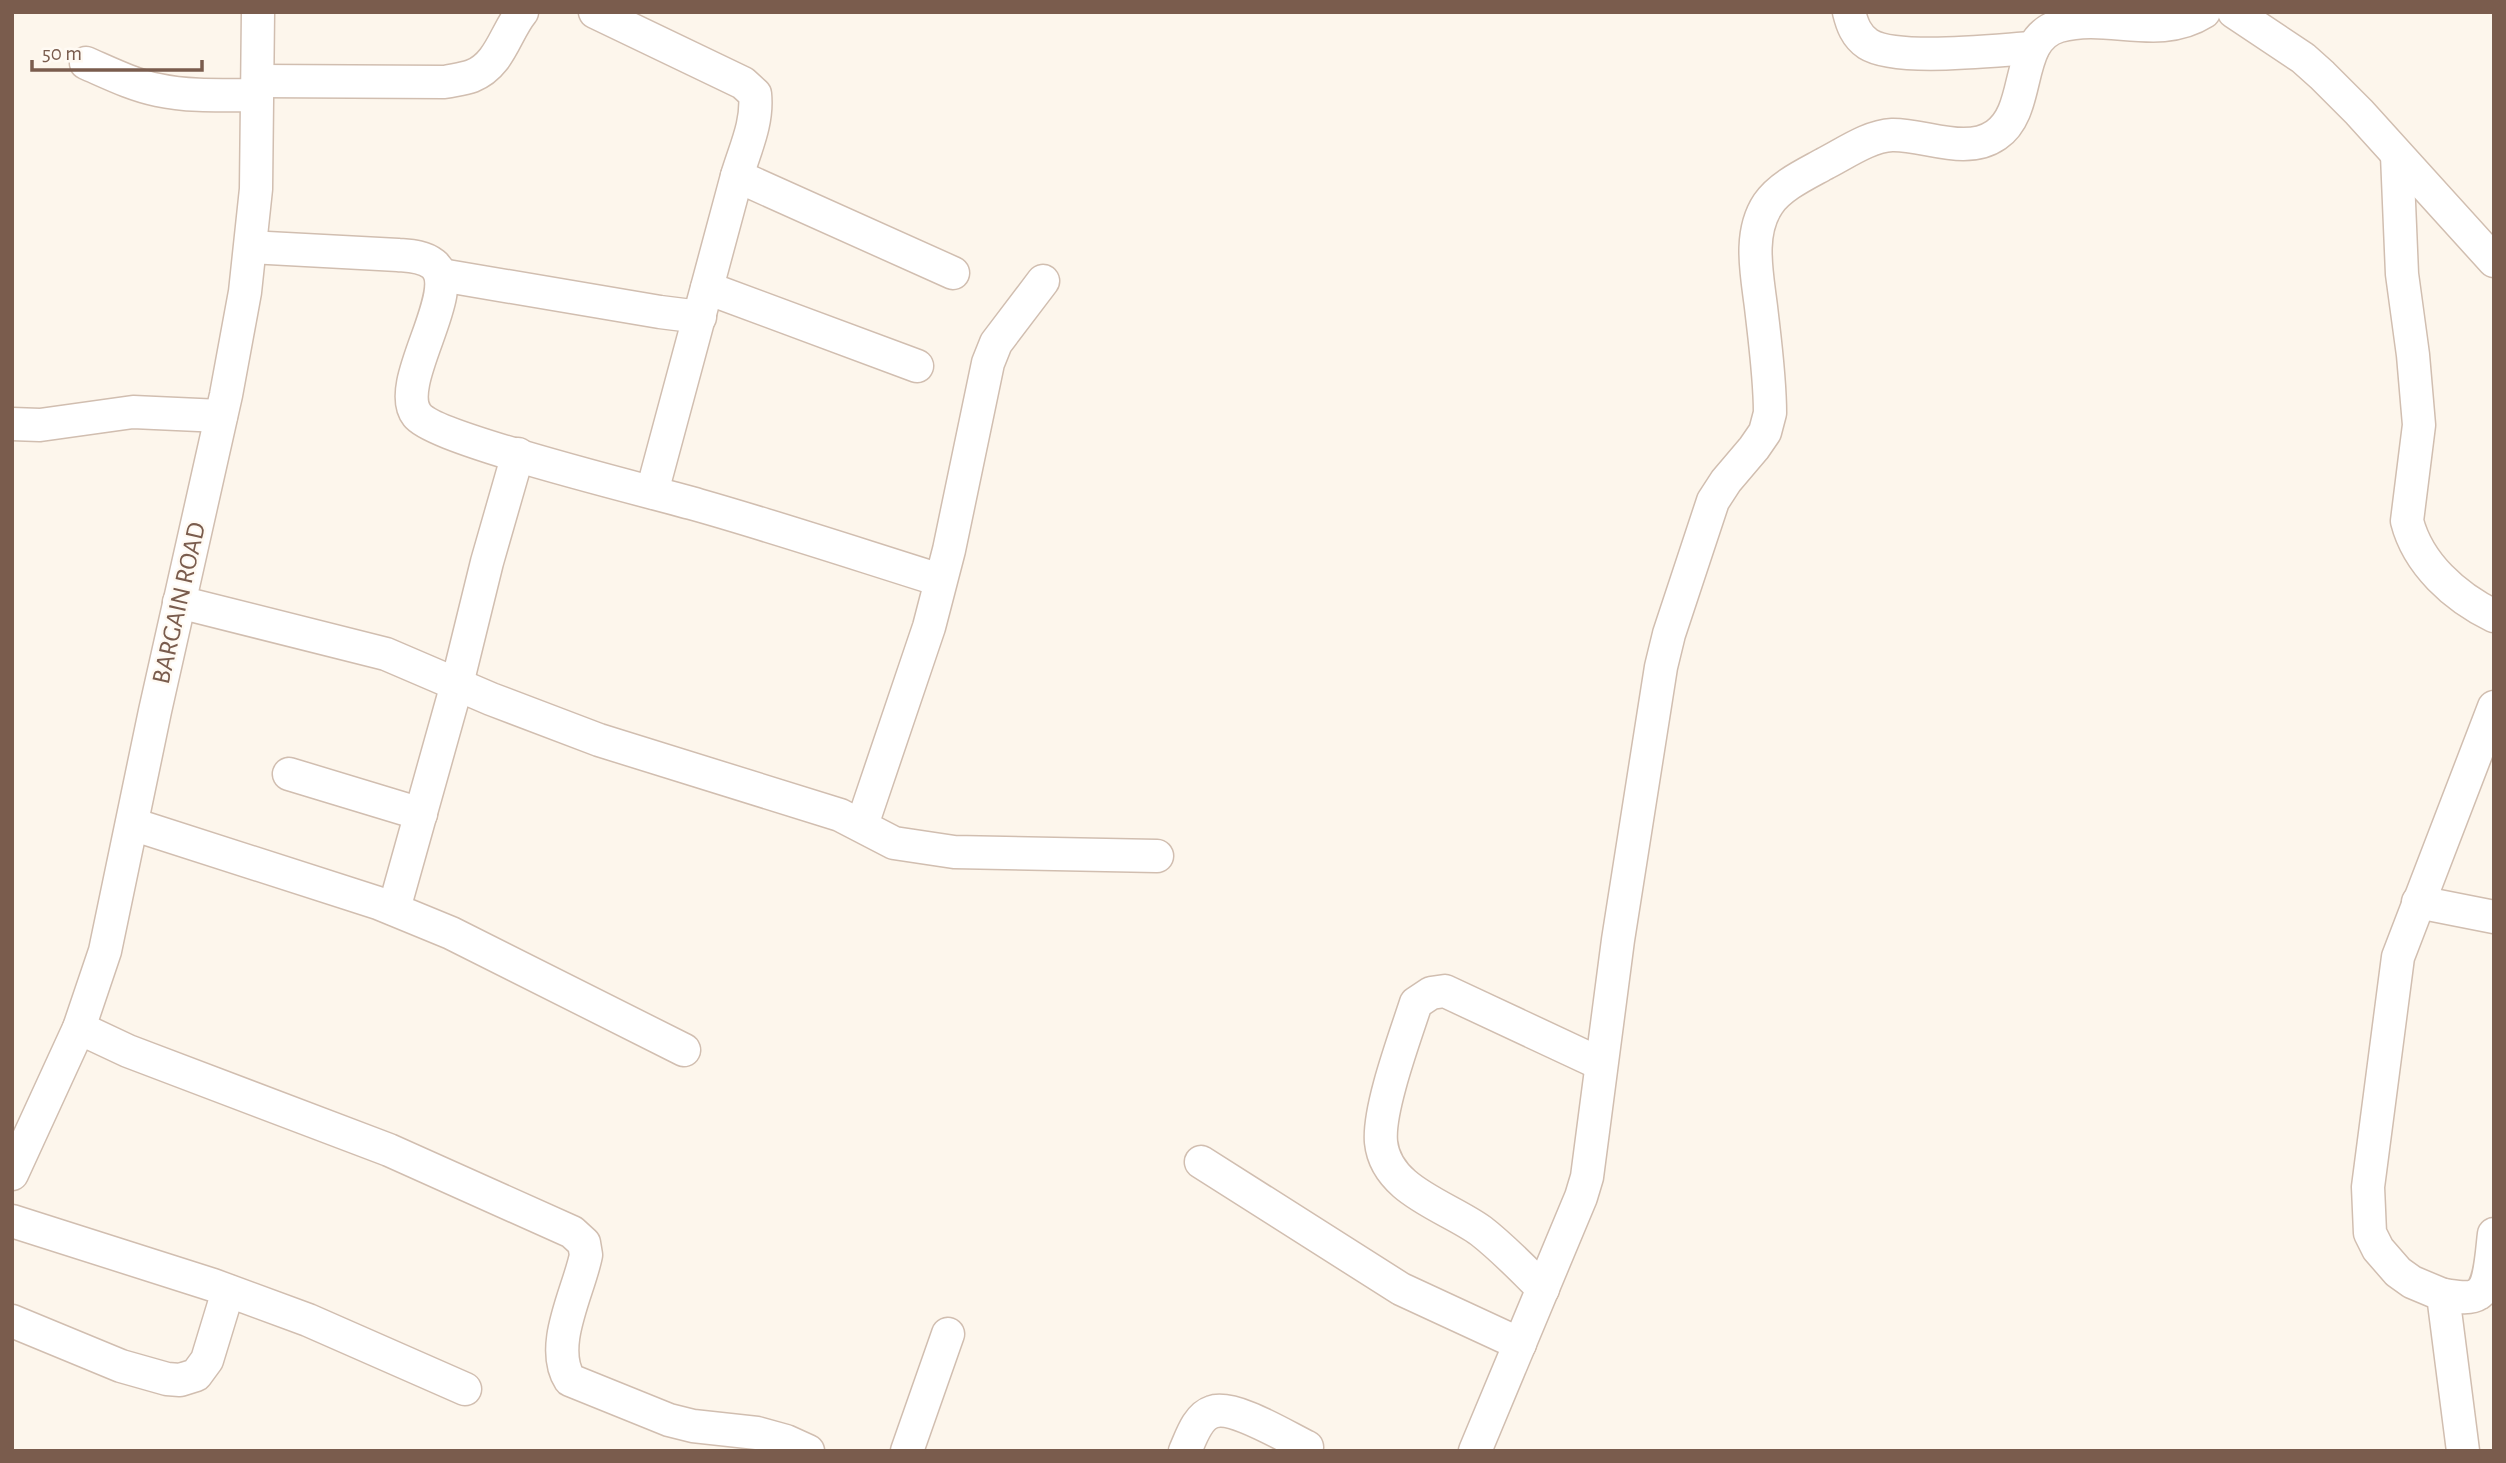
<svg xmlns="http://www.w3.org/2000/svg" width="2506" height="1463" font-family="'Alegreya Sans',sans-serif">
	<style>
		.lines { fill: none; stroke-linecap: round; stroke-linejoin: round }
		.minor-casing { stroke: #d1beb0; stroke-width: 35 }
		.minor { stroke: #fff; stroke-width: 32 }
		.labels { text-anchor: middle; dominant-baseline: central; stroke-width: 5; stroke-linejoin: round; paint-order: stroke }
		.street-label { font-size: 26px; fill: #7a5c4d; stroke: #fffaf3 }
	</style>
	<rect width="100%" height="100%" fill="#fdf6ec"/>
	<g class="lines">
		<defs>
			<g id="minor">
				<path d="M595,12L743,83L755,94C758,123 745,149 737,176L652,492"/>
				<path d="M1849,12C1852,24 1856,36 1868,44C1896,62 1997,50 2033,48"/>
				<path d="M2234,12L2303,58L2322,75L2359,112L2494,261"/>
				<path d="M86,63C109,73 133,85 158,90C190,97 225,95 257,95"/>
				<path d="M258,81L445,82C454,80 464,79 472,76C500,65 505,33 522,12"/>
				<path d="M2397,155L2402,274L2413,355L2419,425L2407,521C2418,564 2455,597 2494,616"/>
				<path d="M737,176L953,273"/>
				<path d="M251,247L398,255C410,256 423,256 433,264C465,289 392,383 417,415C436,440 654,492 698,505C779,528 860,555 940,580"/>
				<path d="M441,275L660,312L700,317"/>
				<path d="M707,288L917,366"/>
				<path d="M12,424L40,425L133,412L221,416"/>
				<path d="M179,602L386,654L491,699L599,740L840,815L894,843L954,852L1157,856"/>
				<path d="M289,774L421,814"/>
				<path d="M132,824L378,903L451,933L684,1050"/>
				<path d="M862,825L929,627L949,550L988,363L996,343L1043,281"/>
				<path d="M2418,902L2494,917"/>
				<path d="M394,909L457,684L487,562L518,454"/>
				<path d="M79,1028L128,1051L389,1150L572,1232L584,1243L586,1255C579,1291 548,1346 570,1380L669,1420L693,1426L757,1433L786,1441L808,1451"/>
				<path d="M1201,1162L1401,1289L1520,1344"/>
				<path d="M12,1174L79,1028L105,951L155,711L226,395L245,292L256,189L258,12"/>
				<path d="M12,1221L213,1285L308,1320L465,1389"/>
				<path d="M1543,1289C1523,1269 1503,1248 1481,1231C1447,1206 1386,1191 1381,1142C1378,1109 1405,1037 1416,1003L1431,993L1445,991L1601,1064"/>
				<path d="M2443,1295C2453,1296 2469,1300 2478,1294C2491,1286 2492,1248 2494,1234"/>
				<path d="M12,1321L121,1366L167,1379L180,1380L196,1375L207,1360L228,1291"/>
				<path d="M907,1451L948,1334"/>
				<path d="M1185,1451C1191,1438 1197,1417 1212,1412C1233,1404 1286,1437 1307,1447"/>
				<path d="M1475,1451L1581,1197L1587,1177L1618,940L1661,667L1669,634L1713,501L1726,481L1754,448L1765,432L1770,413C1770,378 1765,342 1761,307C1757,274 1748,234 1768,204C1780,186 1806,174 1824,164C1844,154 1869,136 1892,135C1924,134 1966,156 1996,135C2033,110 2013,39 2059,26C2108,12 2158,41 2204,12"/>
				<path d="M2463,1451L2443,1295L2412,1282L2398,1272L2378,1249L2370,1233L2368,1187L2398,957L2494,707"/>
			</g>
		</defs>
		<use href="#minor" class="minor-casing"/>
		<use href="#minor" class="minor"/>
	</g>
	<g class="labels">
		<g class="street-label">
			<text transform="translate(179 603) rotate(-77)">BARGAIN ROAD</text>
		</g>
	</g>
	<rect width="2506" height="1463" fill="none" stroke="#7a5c4d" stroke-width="28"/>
	<path d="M32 60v10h170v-10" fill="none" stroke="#7a5c4d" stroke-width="3.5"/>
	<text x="42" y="60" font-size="21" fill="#7a5c4d" stroke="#fffaf3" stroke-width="5" paint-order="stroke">50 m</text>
</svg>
